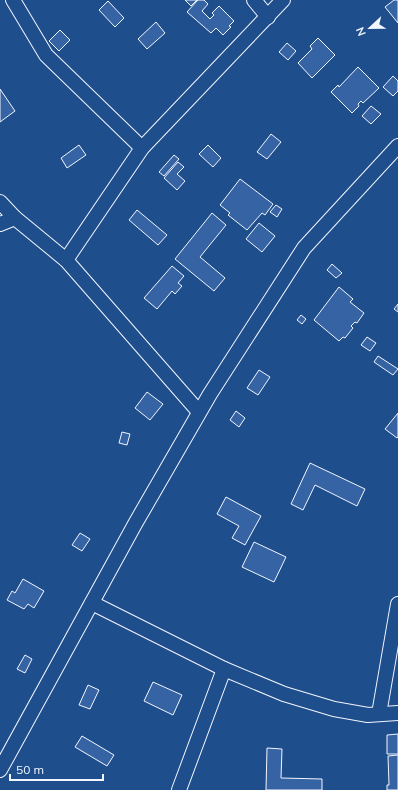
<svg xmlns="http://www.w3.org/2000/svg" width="398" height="790" font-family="Mulish,sans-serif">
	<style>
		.building { fill: #3563a3; stroke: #f2f6ff }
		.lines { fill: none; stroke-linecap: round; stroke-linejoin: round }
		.minor-casing { stroke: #f2f6ff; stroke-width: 16 }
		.minor { stroke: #1f4e8c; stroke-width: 14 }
	</style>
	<rect width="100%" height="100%" fill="#1f4e8c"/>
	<g class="building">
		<path d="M185,0H197L191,6Z"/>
		<path d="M198,0H204L208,4L202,11L210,19L214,15L212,13L219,6L234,21L229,26L231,27L223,35L216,28L211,33L187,12Z"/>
		<path d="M394,0H398V23L385,7Z"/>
		<path d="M108,1L124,18L115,27L99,10Z"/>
		<path d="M156,22L165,33L147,49L138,39Z"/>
		<path d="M60,30L70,40L59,51L49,41Z"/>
		<path d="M318,38L335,55L312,78L298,63L312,49L310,46Z"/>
		<path d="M287,43L296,51L288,60L279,52Z"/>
		<path d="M358,67L379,88L363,103L361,101L358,104L359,106L352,113L331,92L338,85L339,87Z"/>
		<path d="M393,76L398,81V91L393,96L383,87Z"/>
		<path d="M0,89L15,111L0,122Z"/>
		<path d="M371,106L381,114L371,124L362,116Z"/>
		<path d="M271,134L281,142L267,159L257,152Z"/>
		<path d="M79,145L86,155L67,168L61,158Z"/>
		<path d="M208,145L221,158L213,167L199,154Z"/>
		<path d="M174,155L179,159L164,176L159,172Z"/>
		<path d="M178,162L184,167L177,174L185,181L177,190L164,178Z"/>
		<path d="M240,179L273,204L265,215L262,213L247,230L228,215L230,213L220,205Z"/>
		<path d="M276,205L282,209L277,217L270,212Z"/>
		<path d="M137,210L167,235L158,245L129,220Z"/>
		<path d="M212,213L226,225L200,257L225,278L214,291L175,259Z"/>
		<path d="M259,223L275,236L262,252L246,239Z"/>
		<path d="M332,264L342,273L336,278L327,270Z"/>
		<path d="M172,266L184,276L178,283L182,286L175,294L172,291L157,309L144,298Z"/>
		<path d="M339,287L353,299L350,302L364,313L357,323L355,322L351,326L353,328L345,338L343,337L339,341L314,320Z"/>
		<path d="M398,304V312L394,309Z"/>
		<path d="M301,315L306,319L302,324L297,320Z"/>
		<path d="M367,337L376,343L370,351L361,345Z"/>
		<path d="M378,356L398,369L393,375L374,362Z"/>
		<path d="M259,370L270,377L258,395L247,388Z"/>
		<path d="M147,392L163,404L150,420L135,408Z"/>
		<path d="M236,411L245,418L239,427L230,420Z"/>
		<path d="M398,413V437L397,438L385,429Z"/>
		<path d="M122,432L130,434L127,445L119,443Z"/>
		<path d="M310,463L365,489L357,506L315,485L303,510L291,504Z"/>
		<path d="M226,497L261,516L245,545L232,538L239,526L217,514Z"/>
		<path d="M80,533L90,539L82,551L72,545Z"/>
		<path d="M254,542L286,557L274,582L242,567Z"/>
		<path d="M23,579L44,591L34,608L28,604L24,609L7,600L12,591L15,593Z"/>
		<path d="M25,655L32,659L25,673L17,669Z"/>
		<path d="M153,682L182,695L173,715L144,701Z"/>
		<path d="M88,685L99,690L90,709L79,705Z"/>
		<path d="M398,734V754H387V735Z"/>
		<path d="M82,736L114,755L107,766L75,747Z"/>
		<path d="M267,748L282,749L281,778L322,779V790H266Z"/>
		<path d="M398,755V790H387V785H389L388,756Z"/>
	</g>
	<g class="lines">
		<defs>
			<g id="minor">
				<path d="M13,0L46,55L142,148"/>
				<path d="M254,0L268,17"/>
				<path d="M0,202L15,218L66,260L199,412"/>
				<path d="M0,224L15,218"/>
				<path d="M66,260L142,148L283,0"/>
				<path d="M92,603L224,669L284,694L334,709L368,715L398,713"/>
				<path d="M379,714L398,604"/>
				<path d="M0,770L135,524L210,394L304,248L398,146"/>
				<path d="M179,790L224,669"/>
			</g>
		</defs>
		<use href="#minor" class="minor-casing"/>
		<use href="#minor" class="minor"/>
	</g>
	<g transform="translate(370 28) rotate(248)" stroke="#1f4e8c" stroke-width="3" paint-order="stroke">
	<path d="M0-3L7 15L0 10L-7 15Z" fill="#f2f6ff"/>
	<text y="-6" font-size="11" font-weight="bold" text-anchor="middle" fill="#f2f6ff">N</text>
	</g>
	<path d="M10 774v6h93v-6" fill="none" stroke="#f2f6ff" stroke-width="2"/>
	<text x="16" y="774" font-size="12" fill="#f2f6ff" stroke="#1f4e8c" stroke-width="3" paint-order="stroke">50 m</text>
</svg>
